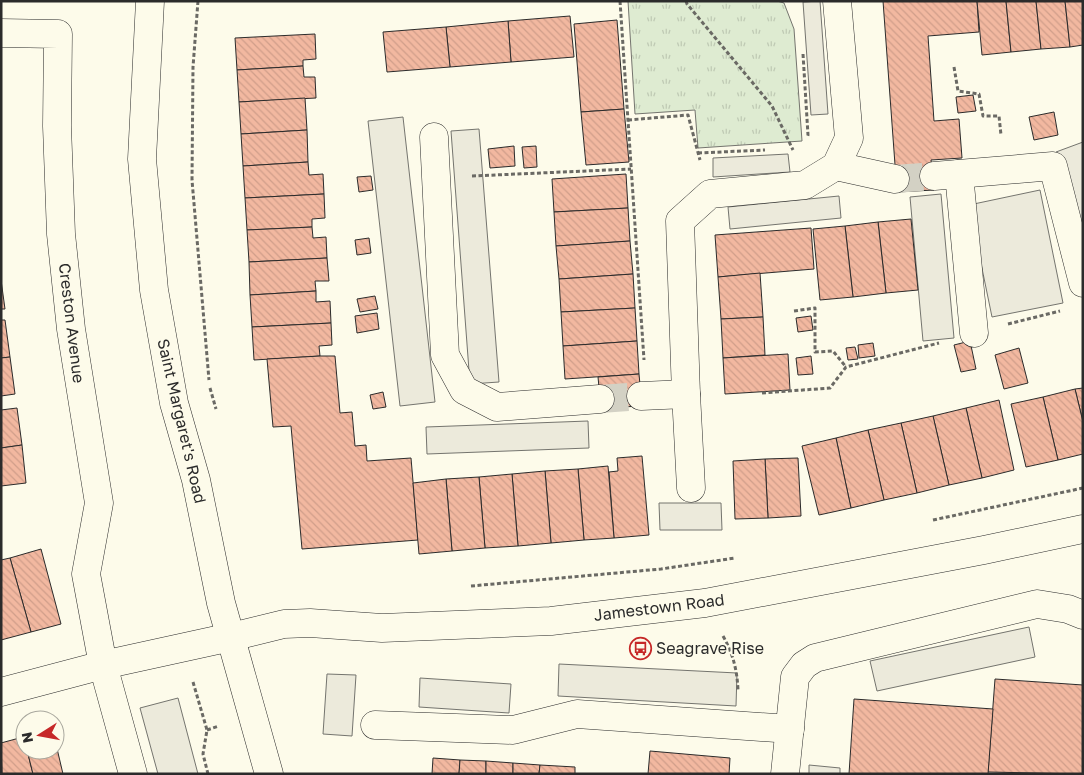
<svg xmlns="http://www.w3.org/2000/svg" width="1084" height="775" font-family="'Golos Text',sans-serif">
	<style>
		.grass { fill: url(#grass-tufts); stroke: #74746e }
		.parking { fill: #eceadb; stroke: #74746e }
		.building { fill: url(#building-back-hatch); stroke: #2b2b2b }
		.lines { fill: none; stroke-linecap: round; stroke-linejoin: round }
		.street-tunnel { stroke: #d3d1c4; stroke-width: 28; stroke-dasharray: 28 14; stroke-linecap: butt }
		.street-casing { stroke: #2b2b2b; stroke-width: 29 }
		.secondary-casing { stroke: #2b2b2b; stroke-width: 29 }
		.path { stroke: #6a6964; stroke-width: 3; stroke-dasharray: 4 2.5; stroke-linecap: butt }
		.street { stroke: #fdfbea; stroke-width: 28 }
		.secondary { stroke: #fdfbea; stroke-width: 28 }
		.labels { text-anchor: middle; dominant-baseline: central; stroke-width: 4; stroke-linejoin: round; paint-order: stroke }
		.street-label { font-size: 16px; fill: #2b2b2b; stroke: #fdfbea }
		.poi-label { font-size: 16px; fill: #2b2b2b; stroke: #fdfbea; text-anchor: start }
	</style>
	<defs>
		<pattern id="grass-tufts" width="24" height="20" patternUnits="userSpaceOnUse" patternTransform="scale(1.25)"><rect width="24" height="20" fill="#deebd1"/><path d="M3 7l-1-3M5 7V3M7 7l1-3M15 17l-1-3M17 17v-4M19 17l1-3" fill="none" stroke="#bfcab4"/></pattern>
		<pattern id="building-back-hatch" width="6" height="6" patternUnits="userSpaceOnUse" patternTransform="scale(1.25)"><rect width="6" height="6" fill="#f2b8a0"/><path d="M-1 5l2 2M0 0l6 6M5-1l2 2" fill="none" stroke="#d09e8a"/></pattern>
	</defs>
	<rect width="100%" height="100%" fill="#fdfbea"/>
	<path class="grass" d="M628,1H777L784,3L794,29L802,141L698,148L695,110L635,114Z"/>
	<g class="parking">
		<path d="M820,1L828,114L811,115L803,2Z"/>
		<path d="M403,117L435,402L400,406L368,121Z"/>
		<path d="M479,129L499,382L470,384L451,131Z"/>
		<path d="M1083,142V226L1056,152Z"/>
		<path d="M788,154L790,172L713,177V158Z"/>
		<path d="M1040,190L1063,303L992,317L969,205Z"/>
		<path d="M941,194L954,338L923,341L910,197Z"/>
		<path d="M839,196L841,218L730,229L728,207Z"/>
		<path d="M588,421L589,448L427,454L426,427Z"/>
		<path d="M659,503H721L722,530H660Z"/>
		<path d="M1029,627L1035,657L877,691L870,661Z"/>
		<path d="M559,664L737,673L736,706L558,696Z"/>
		<path d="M327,674L356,675L352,736L323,734Z"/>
		<path d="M420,678L511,684L509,713L419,707Z"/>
		<path d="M178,698L198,774H158L140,708Z"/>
		<path d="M809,765L840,768V774H809Z"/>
	</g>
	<g class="building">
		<path d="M883,1H977L979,32L928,36L934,121L959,119L962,158L931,160L934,190L897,192Z"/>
		<path d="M977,1H1006L1011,52L982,55Z"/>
		<path d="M1006,1H1036L1041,49L1011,52Z"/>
		<path d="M1036,1H1065L1070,47L1041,49Z"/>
		<path d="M1065,1H1083V45L1070,47Z"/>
		<path d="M570,16L574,57L511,62L508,21Z"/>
		<path d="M617,20L624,109L581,112L574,24Z"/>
		<path d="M508,21L511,62L450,67L446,27Z"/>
		<path d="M446,27L450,67L387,72L383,32Z"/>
		<path d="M315,34L316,59L303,60V66L237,70L235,38Z"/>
		<path d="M303,66L304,77H315L316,98L239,102L237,70Z"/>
		<path d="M973,95L976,111L958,113L956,97Z"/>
		<path d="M305,98L307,130L241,134L239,102Z"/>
		<path d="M624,109L629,162L586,165L581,112Z"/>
		<path d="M1054,112L1058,135L1034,140L1029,117Z"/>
		<path d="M307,130L308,162L243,166L241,134Z"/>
		<path d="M514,146L515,166L490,168L488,149Z"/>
		<path d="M536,146L537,167L524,168L522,147Z"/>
		<path d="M308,162L309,175L323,174L324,194L245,198L243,166Z"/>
		<path d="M626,174L628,208L554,212L552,179Z"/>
		<path d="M371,176L373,190L359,192L357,177Z"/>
		<path d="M324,194L325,218L312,219V227L247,230L245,198Z"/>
		<path d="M628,208L630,241L556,246L554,212Z"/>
		<path d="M911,219L918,290L886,293L878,222Z"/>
		<path d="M878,222L886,293L853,297L845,226Z"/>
		<path d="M845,226L853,297L820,300L813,229Z"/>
		<path d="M312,227L313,238L326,237L327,258L249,262L247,230Z"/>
		<path d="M811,228L814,269L718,277L715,235Z"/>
		<path d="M369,238L371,253L357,255L355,240Z"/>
		<path d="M630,241L633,274L559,279L556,246Z"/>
		<path d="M327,258L329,281H315L316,291L250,295L249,262Z"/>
		<path d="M760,273L763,317L721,319L718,277Z"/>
		<path d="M633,274L635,308L561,312L559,279Z"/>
		<path d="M1,280L5,309H1Z"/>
		<path d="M316,291V302L330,301L331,323L252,327L250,295Z"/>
		<path d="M375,296L378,309L360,312L357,299Z"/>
		<path d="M635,308L637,341L563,346L561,312Z"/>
		<path d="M377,313L379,329L357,333L355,316Z"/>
		<path d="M811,316L813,330L798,332L796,318Z"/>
		<path d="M763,317L765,355L723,358L721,319Z"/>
		<path d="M1,320H5L10,357L1,358Z"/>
		<path d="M331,323L332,345L319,346L320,356L254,360L252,327Z"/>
		<path d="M637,341L639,374L565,379L563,346Z"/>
		<path d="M970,341L976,369L961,372L954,345Z"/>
		<path d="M873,343L875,356L859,358L858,345Z"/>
		<path d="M855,347L858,359L848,360L846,348Z"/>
		<path d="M1019,348L1028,383L1004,389L995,355Z"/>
		<path d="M788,354L790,390L725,394L723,358Z"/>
		<path d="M320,356H335L340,413L352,412L355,446L366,445L367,461L411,458L418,540L302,549L291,426L273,427L267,359Z"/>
		<path d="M811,356L813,374L798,375L796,358Z"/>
		<path d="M10,357L15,394L1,396V358Z"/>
		<path d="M639,374L642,406L601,408L598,377Z"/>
		<path d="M1083,388V422L1075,389Z"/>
		<path d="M1075,389L1083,422V454L1058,460L1043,397Z"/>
		<path d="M383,392L386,407L373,409L370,395Z"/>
		<path d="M1043,397L1058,460L1026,467L1011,404Z"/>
		<path d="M999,400L1014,470L982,478L966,408Z"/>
		<path d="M17,408L22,445L1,448V410Z"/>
		<path d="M966,408L982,478L949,485L933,416Z"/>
		<path d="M933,416L949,485L917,493L901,423Z"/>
		<path d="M901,423L917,493L884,500L868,430Z"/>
		<path d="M868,430L884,500L851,508L836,438Z"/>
		<path d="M836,438L851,508L819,515L802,446Z"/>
		<path d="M22,445L26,483L1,486V448Z"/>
		<path d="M642,456L649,535L614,538L609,472L618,471L617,458Z"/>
		<path d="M798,458L801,516L768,518L765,459Z"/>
		<path d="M765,459L768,518L735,519L733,461Z"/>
		<path d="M608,466L614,538L584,540L578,469Z"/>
		<path d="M578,469L584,540L551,543L545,471Z"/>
		<path d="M545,471L551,543L518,546L512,474Z"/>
		<path d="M512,474L518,546L485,548L479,477Z"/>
		<path d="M479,477L485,548L452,551L446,479Z"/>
		<path d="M446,479L452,551L419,554L413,483Z"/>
		<path d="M41,549L61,624L31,632L10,558Z"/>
		<path d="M10,558L31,632L1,640V560Z"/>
		<path d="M995,679L1083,685V774L988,772Z"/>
		<path d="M854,699L993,709L988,774H849Z"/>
		<path d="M23,737L25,750H27L33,774H2L1,743Z"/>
		<path d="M55,740L63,774H33L27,750H55Z"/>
		<path d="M650,751L730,758L729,774H648Z"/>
		<path d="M433,758L460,760L459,774H432Z"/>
		<path d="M460,760L486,761V774H459Z"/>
		<path d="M486,761L513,763V774H486Z"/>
		<path d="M513,763L540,765L539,774H513Z"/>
		<path d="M540,765L575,767V774H539Z"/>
	</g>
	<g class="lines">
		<g class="street-tunnel">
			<path d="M895,179L934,176"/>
			<path d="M600,399L641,396"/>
		</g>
		<defs>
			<g id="street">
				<path d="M1,33L58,34L57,126L61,234L71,329L99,503L86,574L103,665L133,774"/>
				<path d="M434,137L445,355L464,390L497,407L600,399"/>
				<path d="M836,166L895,179"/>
				<path d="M959,174L974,333"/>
				<path d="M934,176L1053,166L1083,283"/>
				<path d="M686,394L691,488"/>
				<path d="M641,396L686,394L680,221L710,194L805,185L836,166L849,138L837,1"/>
				<path d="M1,692L103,665L231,637"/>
				<path d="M375,725L513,730L577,714L790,729"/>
				<path d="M785,774L795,677L804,665L815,658L1037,604L1068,609L1083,615"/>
			</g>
			<g id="secondary">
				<path d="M150,1L142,159L154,290L174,403L196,480L221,603L269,774"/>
				<path d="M231,637L284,624L310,623L382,628L551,621L705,603L984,550L1083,529"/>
			</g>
		</defs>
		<use href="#street" class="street-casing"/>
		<use href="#secondary" class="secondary-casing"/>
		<g class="path">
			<path d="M198,1L193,67L192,180L209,380"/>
			<path d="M620,1L644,360"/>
			<path d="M686,1L687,4L772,106L793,150"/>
			<path d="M803,54L808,135L807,138"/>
			<path d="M954,67L958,91L979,94L983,116H999L1001,135"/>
			<path d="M628,120L688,115L700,160"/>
			<path d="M698,153L765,150"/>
			<path d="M472,176L631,169"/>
			<path d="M794,311L815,308V352L833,351L846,367"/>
			<path d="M1008,324L1060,311"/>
			<path d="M210,388L216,409"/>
			<path d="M762,393L830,388L846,367L939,343"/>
			<path d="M933,520L1083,488"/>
			<path d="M471,586L661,569L735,558"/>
			<path d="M723,636C733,654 737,669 738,690"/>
			<path d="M193,682L207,730L203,754L208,774"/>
			<path d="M207,730L219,726"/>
		</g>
		<use href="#street" class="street"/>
		<use href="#secondary" class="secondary"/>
	</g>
	<defs>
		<symbol id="bus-ring" viewBox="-11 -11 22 22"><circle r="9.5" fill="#fdfbea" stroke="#c62828" stroke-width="1.5"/><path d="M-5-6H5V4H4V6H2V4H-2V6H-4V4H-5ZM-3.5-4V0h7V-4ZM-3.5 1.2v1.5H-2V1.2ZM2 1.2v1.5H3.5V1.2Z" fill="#c62828"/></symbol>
	</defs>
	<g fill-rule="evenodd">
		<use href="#bus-ring" x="628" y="636" width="25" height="25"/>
	</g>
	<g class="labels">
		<g class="street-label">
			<text transform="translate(72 323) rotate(83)">Creston Avenue</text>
			<text transform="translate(182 421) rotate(77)">Saint Margaret's Road</text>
			<text transform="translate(659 607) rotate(-7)">Jamestown Road</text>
		</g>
		<g class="poi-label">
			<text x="656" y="648">Seagrave Rise</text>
		</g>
	</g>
	<rect width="1084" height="775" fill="none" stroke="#2b2b2b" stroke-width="5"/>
	<g transform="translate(40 735) rotate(259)"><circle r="24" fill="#fdfbea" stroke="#a9a89e"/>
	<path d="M0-4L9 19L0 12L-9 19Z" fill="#c62828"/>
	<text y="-8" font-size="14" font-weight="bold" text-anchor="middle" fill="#2b2b2b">N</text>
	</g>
</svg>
